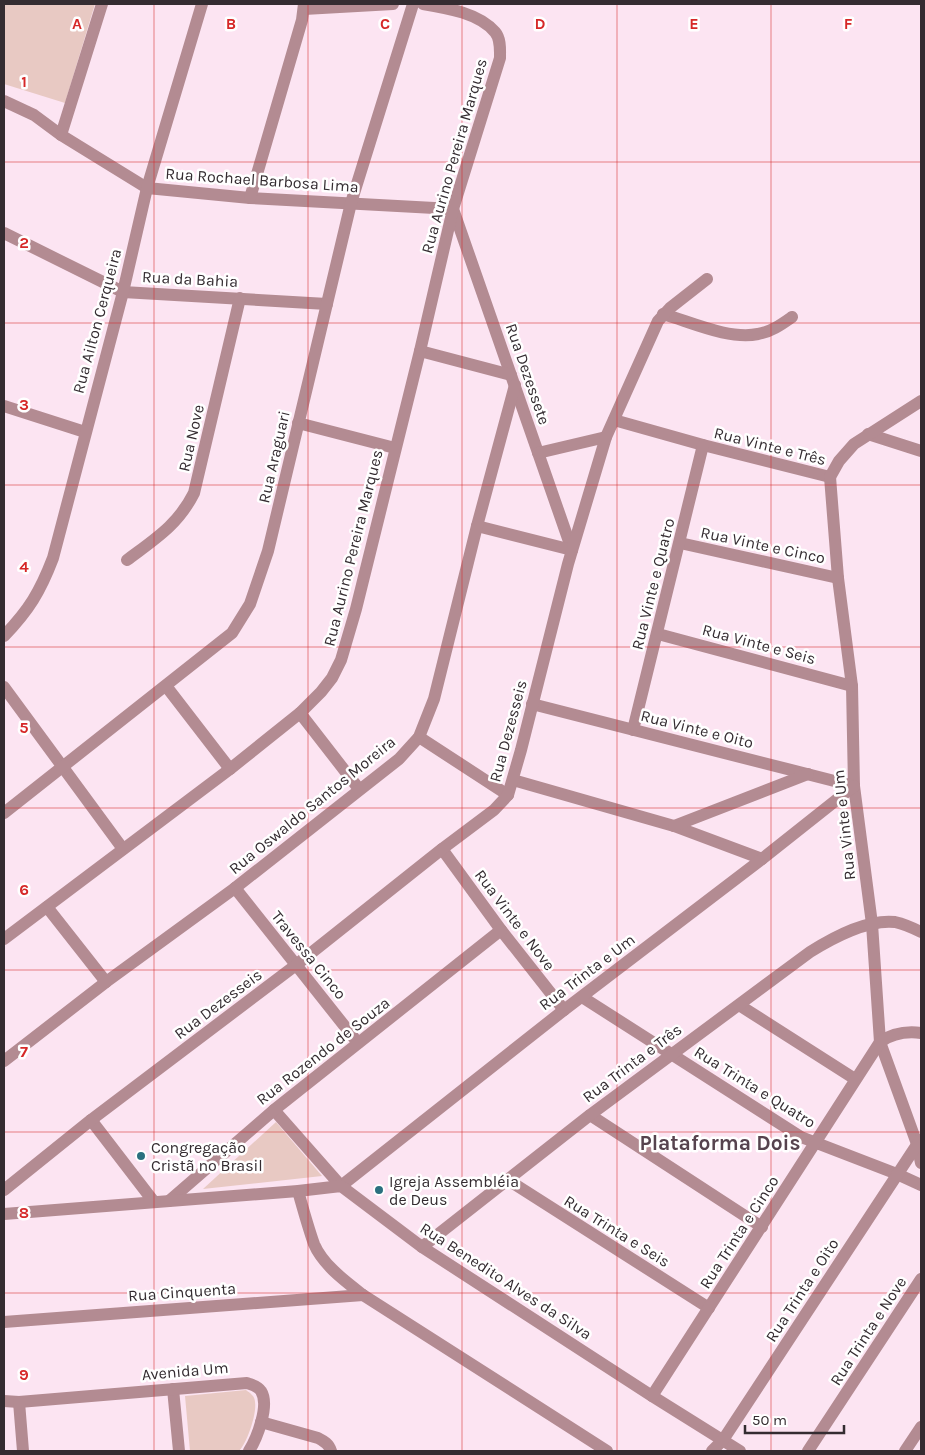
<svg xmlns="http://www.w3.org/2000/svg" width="925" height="1455" font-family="Karla,sans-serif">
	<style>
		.green { fill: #e8c9c3 }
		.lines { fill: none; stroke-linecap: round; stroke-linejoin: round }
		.minor { stroke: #b38b92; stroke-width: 12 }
		.grid { fill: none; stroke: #d62828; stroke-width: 1; stroke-opacity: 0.55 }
		.poi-dot { fill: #2b707f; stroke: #fff; stroke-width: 2 }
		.labels { text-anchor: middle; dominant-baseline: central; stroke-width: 5; stroke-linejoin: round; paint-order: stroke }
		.street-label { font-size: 16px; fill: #342c31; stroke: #fff }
		.poi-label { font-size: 16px; fill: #342c31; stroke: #fff; text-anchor: start }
		.district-label { font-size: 21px; font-weight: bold; fill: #56434e; stroke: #fff }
		.grid-label { font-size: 16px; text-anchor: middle; font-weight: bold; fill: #d62828; stroke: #fff; stroke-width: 5; stroke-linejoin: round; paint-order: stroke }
	</style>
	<rect width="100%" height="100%" fill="#fce4f2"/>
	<g class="green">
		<path d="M4,4H95L65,103L4,84Z"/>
		<path d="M276,1122L322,1176L203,1189Z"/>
		<path d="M246,1390C250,1393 255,1396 255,1402C257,1414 247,1443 239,1451H190L185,1396Z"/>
	</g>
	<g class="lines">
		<g class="minor">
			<path d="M304,9L393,4"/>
			<path d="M4,101L34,115L61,135L147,188L250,198L453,209L572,550"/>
			<path d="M61,135L102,4"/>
			<path d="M250,198L302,20L304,4"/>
			<path d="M4,233L123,292L327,304"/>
			<path d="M663,314C691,322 729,340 758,334C771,332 782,324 792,317"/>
			<path d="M420,351L511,375"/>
			<path d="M4,406L85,432"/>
			<path d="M614,420L703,445L830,477"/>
			<path d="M298,423L395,448"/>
			<path d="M868,434L921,451"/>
			<path d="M538,453L606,437"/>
			<path d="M830,477L838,578L852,686L854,786L872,924L880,1042L917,1144L921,1163"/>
			<path d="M830,477L839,461L854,444L921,401"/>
			<path d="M477,526L572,550"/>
			<path d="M680,543L838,578"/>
			<path d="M127,560C155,539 178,525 194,493L240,298"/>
			<path d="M658,634L852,686"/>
			<path d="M4,636C29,610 40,592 53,558L123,292L147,188L202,4"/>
			<path d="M166,686L230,769"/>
			<path d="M4,687L123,849"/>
			<path d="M532,704L854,786"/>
			<path d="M300,713L359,789"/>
			<path d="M633,730L703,445"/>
			<path d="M419,737L508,795"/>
			<path d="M513,780L674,826L762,859"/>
			<path d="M4,813L232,633L250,604L268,551L351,203L413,4"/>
			<path d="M674,826L808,774"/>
			<path d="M442,849L501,930L564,1010"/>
			<path d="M235,888L358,1043"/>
			<path d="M47,907L106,982"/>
			<path d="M4,939L230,769L300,713L321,692L332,678L341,660L356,609L420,351L453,209L500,58C500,50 501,39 495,32C479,13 447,8 423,4"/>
			<path d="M582,997L801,1137L897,1174L921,1185"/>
			<path d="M739,1005L855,1079"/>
			<path d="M4,1061L106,982L235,888L399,759L419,737L434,699L477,526L515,385"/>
			<path d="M274,1110L341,1186L564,1010L762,859L854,786"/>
			<path d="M590,1115L762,1227"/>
			<path d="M91,1120L154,1202"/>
			<path d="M508,1180L709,1308"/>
			<path d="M4,1190L91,1120L296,965L442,849L494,810L508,795L521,750L568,564L606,437L658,321L670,308L707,279"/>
			<path d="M298,1191C303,1209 308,1227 314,1244C323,1265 345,1281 363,1295L607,1451"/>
			<path d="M169,1201L274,1110L501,930"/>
			<path d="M4,1214L298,1191L341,1186L422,1247L652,1396L740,1451"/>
			<path d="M422,1247L590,1115L810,952C832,938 868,919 895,922C904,924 913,928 921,932"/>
			<path d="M4,1322L363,1295"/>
			<path d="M173,1389L179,1451"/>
			<path d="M652,1396L880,1042C893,1033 906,1031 921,1033"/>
			<path d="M4,1401L19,1402L247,1383C252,1385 258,1386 261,1391C270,1405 257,1438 249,1451"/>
			<path d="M19,1402L23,1451"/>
			<path d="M261,1422L318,1438C324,1441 329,1444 331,1451"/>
			<path d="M712,1451L723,1440L920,1140"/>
			<path d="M808,1451L921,1279"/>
			<path d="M905,1451L921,1427"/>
		</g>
	</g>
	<path class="grid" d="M154,4V1451M308,4V1451M462,4V1451M617,4V1451M771,4V1451M4,162H921M4,323H921M4,485H921M4,647H921M4,808H921M4,970H921M4,1132H921M4,1293H921"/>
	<g class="poi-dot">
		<circle cx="141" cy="1156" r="5"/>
		<circle cx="379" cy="1190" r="5"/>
	</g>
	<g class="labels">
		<g class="street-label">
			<text transform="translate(454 156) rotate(-74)">Rua Aurino Pereira Marques</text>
			<text transform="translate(262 180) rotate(4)">Rua Rochael Barbosa Lima</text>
			<text transform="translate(190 279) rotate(3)">Rua da Bahia</text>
			<text transform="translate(97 321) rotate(-75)">Rua Ailton Cerqueira</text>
			<text transform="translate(528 374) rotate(71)">Rua Dezessete</text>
			<text transform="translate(191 438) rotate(-77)">Rua Nove</text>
			<text transform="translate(770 446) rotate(14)">Rua Vinte e Três</text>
			<text transform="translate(274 457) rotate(-77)">Rua Araguari</text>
			<text transform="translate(763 545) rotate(12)">Rua Vinte e Cinco</text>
			<text transform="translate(353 548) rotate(-76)">Rua Aurino Pereira Marques</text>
			<text transform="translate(653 584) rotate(-76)">Rua Vinte e Quatro</text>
			<text transform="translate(759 644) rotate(15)">Rua Vinte e Seis</text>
			<text transform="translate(697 729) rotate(14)">Rua Vinte e Oito</text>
			<text transform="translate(508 731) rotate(-75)">Rua Dezesseis</text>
			<text transform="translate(312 805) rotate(-39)">Rua Oswaldo Santos Moreira</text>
			<text transform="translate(844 825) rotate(-96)">Rua Vinte e Um</text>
			<text transform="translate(515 920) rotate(53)">Rua Vinte e Nove</text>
			<text transform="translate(309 955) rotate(51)">Travessa Cinco</text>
			<text transform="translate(587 972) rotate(-37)">Rua Trinta e Um</text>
			<text transform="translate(218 1004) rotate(-37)">Rua Dezesseis</text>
			<text transform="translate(323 1051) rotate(-38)">Rua Rozendo de Souza</text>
			<text transform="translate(632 1063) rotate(-37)">Rua Trinta e Três</text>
			<text transform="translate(755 1087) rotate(32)">Rua Trinta e Quatro</text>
			<text transform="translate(617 1231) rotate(32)">Rua Trinta e Seis</text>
			<text transform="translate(739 1232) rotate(-57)">Rua Trinta e Cinco</text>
			<text transform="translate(506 1281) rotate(33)">Rua Benedito Alves da Silva</text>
			<text transform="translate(802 1290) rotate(-57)">Rua Trinta e Oito</text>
			<text transform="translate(182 1292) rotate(-4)">Rua Cinquenta</text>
			<text transform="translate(868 1331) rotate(-57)">Rua Trinta e Nove</text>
			<text transform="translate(185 1371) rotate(-5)">Avenida Um</text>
		</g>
		<g class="poi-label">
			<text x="151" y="1147">Congregação<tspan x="151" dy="18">Cristã no Brasil</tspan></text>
			<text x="389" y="1181">Igreja Assembléia<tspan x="389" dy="18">de Deus</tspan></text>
		</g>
		<g class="district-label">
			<text x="720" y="1143">Plataforma Dois</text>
		</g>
	</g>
	<g class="grid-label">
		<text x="77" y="29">A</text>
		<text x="231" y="29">B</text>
		<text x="385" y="29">C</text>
		<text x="540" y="29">D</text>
		<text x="694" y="29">E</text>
		<text x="848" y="29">F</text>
		<text x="24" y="87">1</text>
		<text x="24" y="248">2</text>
		<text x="24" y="410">3</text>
		<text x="24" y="572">4</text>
		<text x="24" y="733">5</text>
		<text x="24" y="895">6</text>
		<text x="24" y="1057">7</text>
		<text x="24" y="1218">8</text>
		<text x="24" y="1380">9</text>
	</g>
	<rect width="925" height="1455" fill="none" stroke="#342c31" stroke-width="10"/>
	<path d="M745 1425v8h99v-8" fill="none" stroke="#342c31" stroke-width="2.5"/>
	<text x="752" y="1425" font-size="15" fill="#342c31" stroke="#ffffff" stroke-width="4" paint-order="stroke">50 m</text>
</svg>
